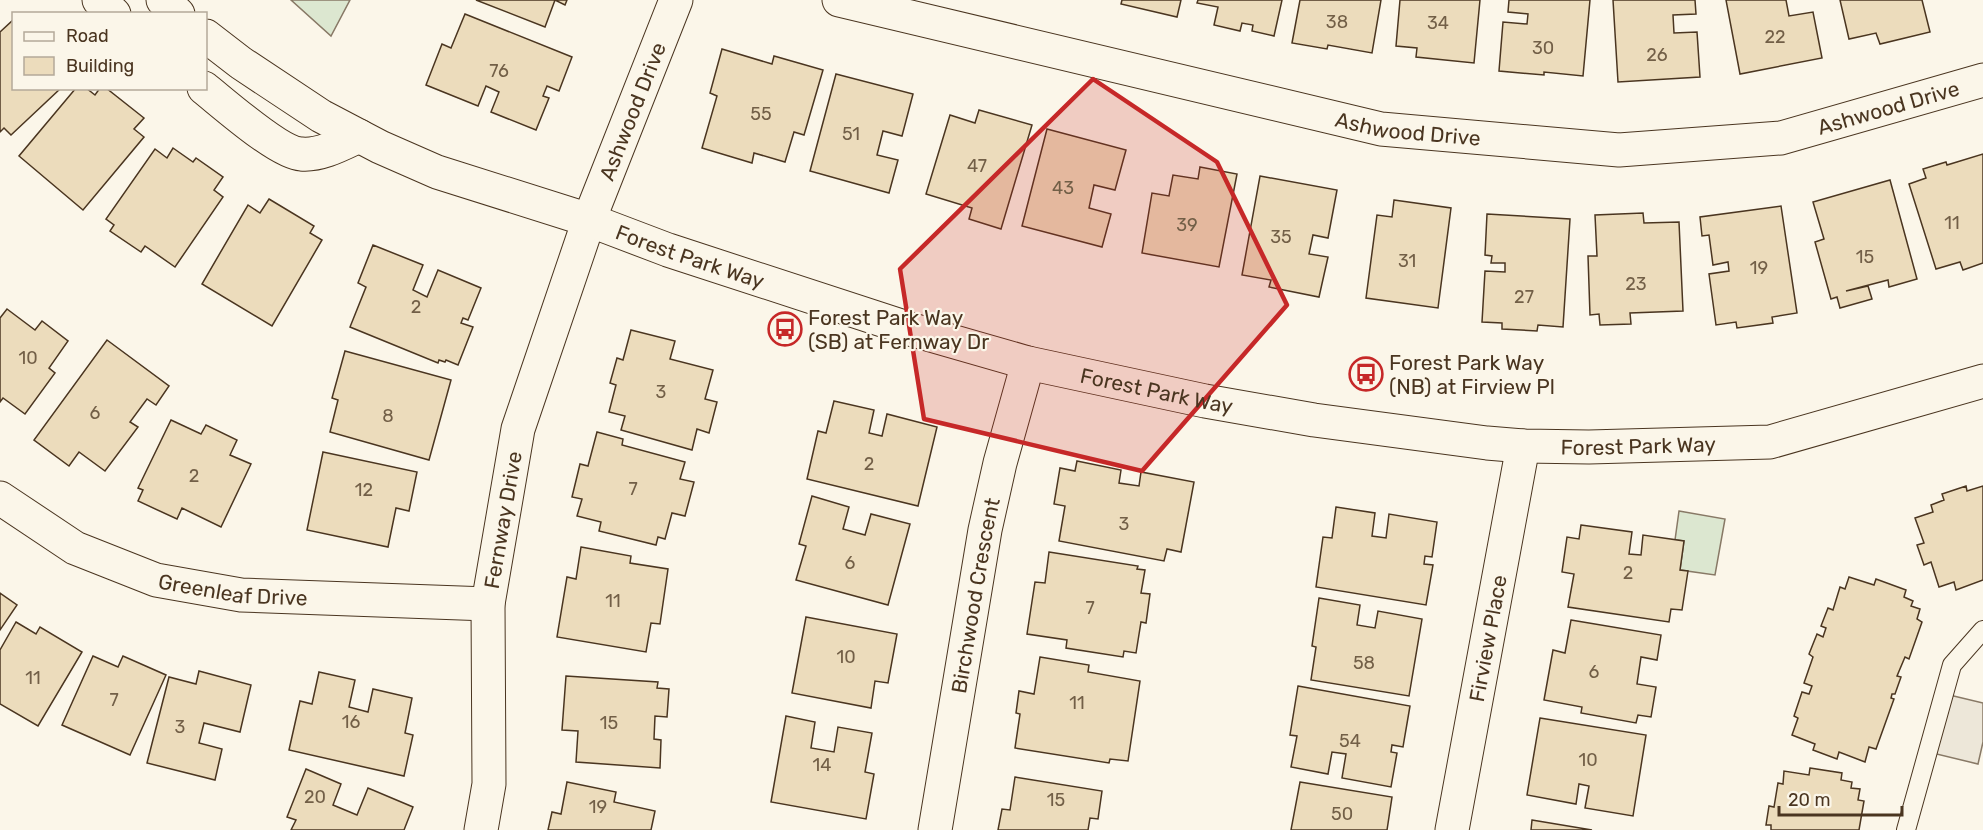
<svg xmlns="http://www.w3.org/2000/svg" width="1983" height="830" font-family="Rubik,sans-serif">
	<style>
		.green { fill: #dce7d0; stroke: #887966; stroke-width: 1.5 }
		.parking { fill: #ede7d9; stroke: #887966; stroke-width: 1.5 }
		.building { fill: #ecdcbc; stroke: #4a3520; stroke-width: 1.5 }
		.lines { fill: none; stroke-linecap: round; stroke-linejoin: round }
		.service-casing { stroke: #4a3520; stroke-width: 20 }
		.minor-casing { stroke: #4a3520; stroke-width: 35 }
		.tertiary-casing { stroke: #4a3520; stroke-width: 35 }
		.service { stroke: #fbf6e9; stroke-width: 18 }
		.minor { stroke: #fbf6e9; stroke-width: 33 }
		.tertiary { stroke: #fbf6e9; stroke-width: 33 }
		.marked { fill: #c62828; fill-opacity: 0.2; stroke: #c62828; stroke-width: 4.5; stroke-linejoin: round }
		.labels { text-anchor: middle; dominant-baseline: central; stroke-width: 4.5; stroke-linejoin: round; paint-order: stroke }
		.number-label { font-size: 18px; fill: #725f47 }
		.street-label { font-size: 21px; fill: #4a3520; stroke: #fbf6e9 }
		.poi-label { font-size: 21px; fill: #4a3520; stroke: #fbf6e9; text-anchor: start }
	</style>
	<rect width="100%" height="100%" fill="#fbf6e9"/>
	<g class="green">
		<path d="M291,0H350L331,36Z"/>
		<path d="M1679,511L1725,519L1715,575L1680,570L1684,541L1675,540Z"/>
	</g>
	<path class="parking" d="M1937,692L1983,703V742L1978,764L1924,751Z"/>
	<g class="building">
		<path d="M476,0H567L565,5L555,0L545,27Z"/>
		<path d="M1122,0H1181L1177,17L1121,4Z"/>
		<path d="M1198,0H1282L1274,36L1252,31L1253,25L1242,23L1240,31L1214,25L1218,7L1197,3Z"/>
		<path d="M1300,0H1381L1372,53L1328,45L1327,49L1292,43Z"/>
		<path d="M1400,0H1480L1474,63L1416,57L1417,48L1396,46Z"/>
		<path d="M1509,0H1590L1583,76L1544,72V75L1499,71L1503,22L1527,24L1528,14L1508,12Z"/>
		<path d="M1613,0H1695L1696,14L1673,15L1674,33L1697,32L1700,77L1618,82Z"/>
		<path d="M1726,0H1786L1789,16L1813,12L1822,58L1740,74Z"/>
		<path d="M1840,0H1922L1930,32L1880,44L1876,33L1849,39Z"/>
		<path d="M465,14L572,57L559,91L547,86L543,96L549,98L536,130L491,112L499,92L486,86L478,106L426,85L442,44L451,48Z"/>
		<path d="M12,21L14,22V88H61L11,135L4,128L0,132V32Z"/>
		<path d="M722,49L772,64L774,56L823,70L804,135L794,132L785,162L754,153L752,163L702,148L717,96L710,93Z"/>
		<path d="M836,74L913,94L902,136L883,131L877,155L898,160L889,193L810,171Z"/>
		<path d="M76,88H86L95,95L100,88H106L144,118L134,129L144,137L83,210L19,156Z"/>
		<path d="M979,110L1032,125L1001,229L969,219L972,208L926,194L950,115L975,123Z"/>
		<path d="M1047,129L1126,150L1115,190L1094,185L1089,208L1111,214L1102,247L1022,226Z"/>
		<path d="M173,148L193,162L196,158L223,177L214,190L223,197L175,267L145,246L141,252L110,231L114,225L106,219L155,149L167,158Z"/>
		<path d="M1983,154V263L1963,270L1960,262L1936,269L1909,184L1926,178L1923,169L1946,162L1947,165Z"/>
		<path d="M1200,167L1237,174L1219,267L1142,253L1152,193L1169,196L1173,175L1198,179Z"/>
		<path d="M1260,176L1337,190L1328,238L1313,235L1309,254L1328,257L1319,297L1269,287L1271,280L1242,275Z"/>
		<path d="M1890,180L1917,279L1889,287L1888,280L1846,291L1868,286L1872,299L1840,308L1837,297L1831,299L1815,242L1824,239L1813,202Z"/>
		<path d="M269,199L314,226L310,233L322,240L272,326L202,284L248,205L260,213Z"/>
		<path d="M1394,200L1451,208L1438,308L1366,298L1377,215L1392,217Z"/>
		<path d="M1781,206L1797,313L1772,317L1773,323L1737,328L1736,322L1716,325L1709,274L1729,271L1728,262L1713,265L1709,235L1702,236L1700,217Z"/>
		<path d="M1643,213L1644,223L1679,222L1683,311L1630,313L1631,324L1600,325L1599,314L1590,315L1588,256H1597L1595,215Z"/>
		<path d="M1487,214L1570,219L1563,327L1538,325L1537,331L1502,329V323L1482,322L1485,271L1505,272V263H1491L1492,256L1485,255Z"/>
		<path d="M373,245L423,265L413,290L427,297L438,270L481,288L468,320L463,318L461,323L473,327L458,365L446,360L445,362L439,360L438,363L350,327L366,287L358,283Z"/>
		<path d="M7,309L35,330L42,321L68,341L49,368L55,373L25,414L3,398L0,402V318Z"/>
		<path d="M631,330L675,341L670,359L713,370L705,399L717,402L709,433L697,429L692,450L621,430L625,416L609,412L616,385L610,383L617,358L623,360Z"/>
		<path d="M107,340L169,386L156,405L147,399L130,422L138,427L105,471L79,452L69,466L34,440Z"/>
		<path d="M345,351L451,380L429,460L330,432L338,400L332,398Z"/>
		<path d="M834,401L874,410L869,433L882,436L887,414L937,427L918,506L807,479L818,431L826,433Z"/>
		<path d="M171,420L201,434L206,425L237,440L230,455L251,464L221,527L182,508L177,519L138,501L143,490L138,488Z"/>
		<path d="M597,432L623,439L622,445L685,462L680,479L694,482L685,516L672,513L665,539L658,537L656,545L599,531L601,522L577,516L582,499L572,497L580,464L588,466Z"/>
		<path d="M323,452L417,472L409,511L396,508L388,547L307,530Z"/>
		<path d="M1077,461L1121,470L1119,483L1139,486L1141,472L1194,482L1181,552L1167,549L1164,561L1059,541L1065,506L1054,504L1060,468L1075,471Z"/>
		<path d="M1966,486L1967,491L1983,486V580L1956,590L1954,582L1939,587L1931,562L1924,565L1917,545L1924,543L1915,518L1933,512L1931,505L1944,500L1942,494Z"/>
		<path d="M812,496L849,507L843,529L865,535L871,514L910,524L888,605L796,580L806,546L799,544Z"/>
		<path d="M1336,507L1375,513L1372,536L1386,538L1389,514L1437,522L1432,557L1425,556L1424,564L1433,565L1426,605L1316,587L1323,537L1332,538Z"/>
		<path d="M1581,525L1632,532L1629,554L1641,555L1643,535L1684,541L1680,570L1688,571L1682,610L1671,609L1669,622L1568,607L1574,574L1562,572L1567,537L1579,539Z"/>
		<path d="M581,547L631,556L630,563L668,569L660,624L651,623L646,652L557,637L567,577L576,579Z"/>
		<path d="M1049,552L1138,566L1137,569L1145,570L1141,593L1150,594L1146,623L1141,622L1136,653L1124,651L1123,657L1066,648L1067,640L1027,634L1035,582L1045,583Z"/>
		<path d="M1849,577L1874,585L1876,579L1906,590L1904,597L1913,601L1911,606L1920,609L1917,619L1922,622L1909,659L1905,657L1897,676L1901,677L1895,694H1892L1891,698L1894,699L1876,749L1869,747L1865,762L1839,752L1837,759L1813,750L1815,744L1792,735L1798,718L1794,716L1802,692L1809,694L1812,686L1804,683L1813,657L1809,654L1817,634L1823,637L1826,628L1821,626L1828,608L1833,610L1840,587L1845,589Z"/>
		<path d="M0,593L17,605L0,630Z"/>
		<path d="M1319,598L1360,605L1357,625L1375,628L1378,611L1422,619L1409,696L1311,680L1316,647L1312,646Z"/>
		<path d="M806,617L897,634L888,683L875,681L871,708L792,693Z"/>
		<path d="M1571,620L1661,635L1657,660L1641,657L1637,684L1656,687L1651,717L1638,715L1636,723L1581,713L1582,707L1544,700L1553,650L1565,653Z"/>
		<path d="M16,622L36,634L40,627L82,652L38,726L0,704V650Z"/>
		<path d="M93,656L118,667L123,656L166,675L130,755L62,725Z"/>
		<path d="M1040,657L1089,665L1088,672L1140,681L1128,761L1110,759L1109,763L1015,748L1020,714L1016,713L1019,691L1034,694Z"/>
		<path d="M199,671L251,685L240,732L204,723L199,743L222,749L215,780L147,763L169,677L196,684Z"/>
		<path d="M319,672L355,680L349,707L368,712L373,689L412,698L405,733L413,735L404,776L289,750L300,701L312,704Z"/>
		<path d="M566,676L658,682L657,688L669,689L667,717L655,716L654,739L661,740L660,768L576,762L578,731L562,730Z"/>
		<path d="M1298,686L1410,706L1403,747L1392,745L1391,752L1397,753L1391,787L1342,778L1346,754L1332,752L1328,774L1291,767L1297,736L1290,735Z"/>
		<path d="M786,716L815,722L811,748L834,752L838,727L872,733L865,772L874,774L866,819L771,802Z"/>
		<path d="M1540,718L1646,735L1633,816L1585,808L1589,786L1579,784L1576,804L1527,795Z"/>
		<path d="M1810,768L1842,773L1841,780L1852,782L1851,788L1860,789L1858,800L1864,801L1859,830H1771V825H1766L1769,806L1774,807L1778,783L1783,784L1784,771L1809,775Z"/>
		<path d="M306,769L341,784L333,805L357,815L368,788L413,807L404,830H291L296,820L287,817Z"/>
		<path d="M1015,777L1102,791L1098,819L1090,818L1088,830H998L1002,809L1010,810Z"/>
		<path d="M567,782L616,792L614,802L655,811L651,830H548L552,812L561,814Z"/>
		<path d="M1300,782L1392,797L1387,830H1291Z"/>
		<path d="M1532,820L1592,830H1531Z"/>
	</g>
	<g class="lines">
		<defs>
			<path id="service" d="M1906,830L1952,665L1983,630"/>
			<g id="minor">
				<path d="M99,0L114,14"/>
				<path id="s1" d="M839,0L1381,129L1619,150L1781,138L1983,80"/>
				<path d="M204,88C223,103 279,153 301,154C320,156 342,144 359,136"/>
				<path id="s2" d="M0,498L75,548L156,580L241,595L488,604"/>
				<path id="s3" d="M481,830L489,784L488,604L518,429L589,220L676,0"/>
				<path id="s4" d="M935,830L985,530L1000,463L1028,363"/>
				<path id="s5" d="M1452,830L1523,446"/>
			</g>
			<g id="tertiary">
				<path d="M163,0L178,14"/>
				<path id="s6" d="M206,36L241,63L321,116L380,147L437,172L589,220L668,250L913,330L1028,363L1205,401L1314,420L1487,443L1523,446L1589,447L1770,442L1983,381"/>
			</g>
		</defs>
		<use href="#service" class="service-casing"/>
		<use href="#minor" class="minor-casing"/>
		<use href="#tertiary" class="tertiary-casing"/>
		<use href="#service" class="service"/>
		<use href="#minor" class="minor"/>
		<use href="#tertiary" class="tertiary"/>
	</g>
	<path class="marked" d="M1093,79L1217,162L1287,305L1142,471L924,419L900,269Z"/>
	<defs>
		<symbol id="bus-ring" viewBox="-11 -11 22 22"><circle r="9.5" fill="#fbf6e9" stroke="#c62828" stroke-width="1.5"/><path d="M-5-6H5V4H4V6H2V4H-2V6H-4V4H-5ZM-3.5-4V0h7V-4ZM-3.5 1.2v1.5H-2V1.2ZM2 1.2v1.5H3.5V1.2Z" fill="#c62828"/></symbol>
	</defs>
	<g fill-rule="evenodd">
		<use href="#bus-ring" x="766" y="310" width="38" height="38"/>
		<use href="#bus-ring" x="1347" y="355" width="38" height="38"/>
	</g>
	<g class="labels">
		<g class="number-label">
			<text x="1337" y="22">38</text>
			<text x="1438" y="23">34</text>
			<text x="1775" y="37">22</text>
			<text x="1543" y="48">30</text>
			<text x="1657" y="55">26</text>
			<text x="499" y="71">76</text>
			<text x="761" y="114">55</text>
			<text x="851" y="134">51</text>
			<text x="977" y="166">47</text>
			<text x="1063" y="188">43</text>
			<text x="1952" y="223">11</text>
			<text x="1187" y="225">39</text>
			<text x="1281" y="237">35</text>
			<text x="1865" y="257">15</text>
			<text x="1407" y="261">31</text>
			<text x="1759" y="268">19</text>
			<text x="1636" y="284">23</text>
			<text x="1524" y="297">27</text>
			<text x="416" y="307">2</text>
			<text x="28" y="358">10</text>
			<text x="661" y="392">3</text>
			<text x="95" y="413">6</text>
			<text x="388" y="416">8</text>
			<text x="869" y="464">2</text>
			<text x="194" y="476">2</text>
			<text x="633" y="489">7</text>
			<text x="364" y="490">12</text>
			<text x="1124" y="524">3</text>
			<text x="850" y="563">6</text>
			<text x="1628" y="573">2</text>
			<text x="613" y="601">11</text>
			<text x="1090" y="608">7</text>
			<text x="846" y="657">10</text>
			<text x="1364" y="663">58</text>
			<text x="1594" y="672">6</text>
			<text x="33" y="678">11</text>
			<text x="114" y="700">7</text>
			<text x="1077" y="703">11</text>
			<text x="351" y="722">16</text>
			<text x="609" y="723">15</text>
			<text x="180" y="727">3</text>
			<text x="1350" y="741">54</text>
			<text x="1588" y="760">10</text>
			<text x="822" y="765">14</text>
			<text x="315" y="797">20</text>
			<text x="1056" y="800">15</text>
			<text x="598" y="807">19</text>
			<text x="1342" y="814">50</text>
		</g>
		<g class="street-label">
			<text stroke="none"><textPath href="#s1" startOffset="1070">Ashwood Drive</textPath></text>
			<text stroke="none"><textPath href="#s3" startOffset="742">Ashwood Drive</textPath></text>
			<text stroke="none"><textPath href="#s1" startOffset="584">Ashwood Drive</textPath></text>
			<text stroke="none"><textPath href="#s6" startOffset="536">Forest Park Way</textPath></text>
			<text stroke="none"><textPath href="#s6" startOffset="1022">Forest Park Way</textPath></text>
			<text stroke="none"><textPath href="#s6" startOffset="1508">Forest Park Way</textPath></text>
			<text stroke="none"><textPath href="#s3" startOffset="312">Fernway Drive</textPath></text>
			<text stroke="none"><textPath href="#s2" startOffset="255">Greenleaf Drive</textPath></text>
			<text stroke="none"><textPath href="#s4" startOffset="238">Birchwood Crescent</textPath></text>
			<text stroke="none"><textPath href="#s5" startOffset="195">Firview Place</textPath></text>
		</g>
		<g class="poi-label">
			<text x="808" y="317">Forest Park Way<tspan x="808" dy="24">(SB) at Fernway Dr</tspan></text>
			<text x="1389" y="362">Forest Park Way<tspan x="1389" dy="24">(NB) at Firview Pl</tspan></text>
		</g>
	</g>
	<rect x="12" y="12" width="195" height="78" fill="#fbf6e9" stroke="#b4a999" stroke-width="1.5"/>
	<rect x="24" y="32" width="30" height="9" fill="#fbf6e9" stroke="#b4a999" stroke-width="1.5"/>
	<text x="66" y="42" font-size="18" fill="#4a3520">Road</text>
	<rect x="24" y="57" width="30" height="18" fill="#ecdcbc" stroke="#b4a999" stroke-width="1.5"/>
	<text x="66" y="72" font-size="18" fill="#4a3520">Building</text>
	<path d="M1779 806v9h123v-9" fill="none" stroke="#4a3520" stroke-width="3"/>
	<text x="1788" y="806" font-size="18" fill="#4a3520" stroke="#fbf6e9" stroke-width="4.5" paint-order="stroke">20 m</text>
</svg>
